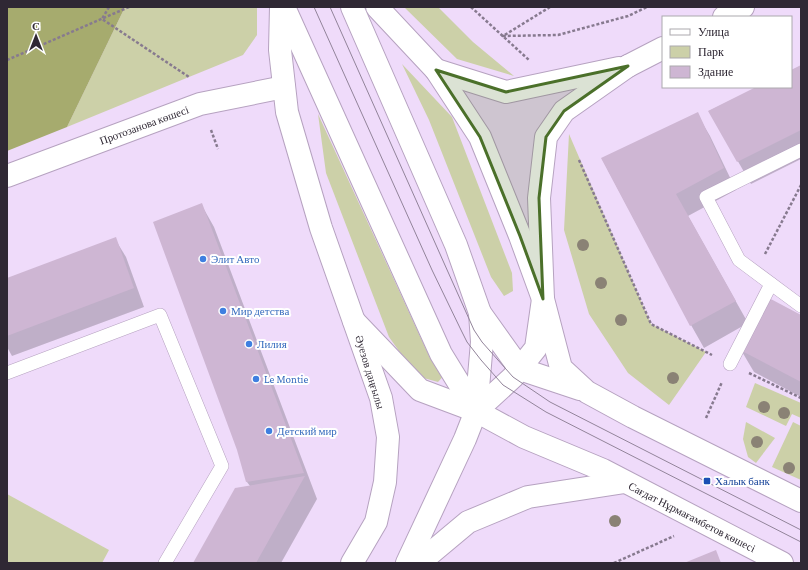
<svg xmlns="http://www.w3.org/2000/svg" width="808" height="570" font-family="'Crimson Pro',serif">
	<style>
		.green { fill: #ccd0a8 }
		.forest { fill: #a6ab6e }
		.shadow { fill: #0003 }
		.building { fill: #ceb6d3 }
		.lines { fill: none; stroke-linecap: round; stroke-linejoin: round }
		.service-casing { stroke: #b6a2c0; stroke-width: 14 }
		.tertiary-casing { stroke: #b6a2c0; stroke-width: 24 }
		.secondary-casing { stroke: #b6a2c0; stroke-width: 24 }
		.primary-casing { stroke: #b6a2c0; stroke-width: 24 }
		.path { stroke: #877a8f; stroke-width: 2.5; stroke-dasharray: 3 2; stroke-linecap: butt }
		.service { stroke: #fff; stroke-width: 13 }
		.tertiary { stroke: #fff; stroke-width: 22 }
		.secondary { stroke: #fff; stroke-width: 22 }
		.primary { stroke: #fff; stroke-width: 22 }
		.tram { stroke: #92849a; stroke-width: 1 }
		.tree { fill: #8a8275 }
		.marked { fill: #4b702a; fill-opacity: 0.2; stroke: #4b702a; stroke-width: 3; stroke-linejoin: round }
		.shop-dot { fill: #3f7fe0; stroke: #fff; stroke-width: 1.5 }
		.transit-dot { fill: #1a4fb4; stroke: #fff; stroke-width: 1.5 }
		.labels { text-anchor: middle; dominant-baseline: central; stroke-width: 4; stroke-linejoin: round; paint-order: stroke }
		.street-label { font-size: 11px; fill: #2f2834; stroke: #fff }
		.shop-label { font-size: 11px; fill: #366cbe; stroke: #fff; text-anchor: start }
		.transit-label { font-size: 11px; fill: #164399; stroke: #fff; text-anchor: start }
	</style>
	<rect width="100%" height="100%" fill="#efdbfa"/>
	<g class="green">
		<path d="M125,7H257V35L243,55L189,77L67,127Z"/>
		<path d="M404,7H438L473,42L514,76L457,59Z"/>
		<path d="M402,64L452,117L512,273L513,291L504,296L491,277L429,120Z"/>
		<path d="M318,114L430,358L447,372L438,382L420,377L409,365L389,337L326,173Z"/>
		<path d="M569,134L651,324L706,352L669,405L628,373L589,314L564,230Z"/>
		<path d="M755,383L801,403V418L792,414L786,426L746,407Z"/>
		<path d="M746,422L775,438L756,463L748,457L743,439Z"/>
		<path d="M793,422L801,426V480L772,467Z"/>
		<path d="M7,494L109,550L102,563H7Z"/>
	</g>
	<path class="forest" d="M7,7H125L67,127L7,151Z"/>
	<g class="shadow">
		<path d="M801,66V159L751,184L709,111L758,87H791V71Z"/>
		<path d="M697,114L710,136L736,190L688,216L748,323L704,348L691,325L602,159Z"/>
		<path d="M201,204L214,227L317,499L281,563H194L250,486L247,482L238,450Z"/>
		<path d="M115,239L126,257L144,307L12,356L7,347V279Z"/>
		<path d="M801,316V397L754,372L741,350Z"/>
	</g>
	<g class="building">
		<path d="M801,65V130L737,162L708,111L756,87H791V70Z"/>
		<path d="M698,112L724,168L676,194L736,301L690,326L601,158Z"/>
		<path d="M202,203L304,473L246,482L237,450L153,222Z"/>
		<path d="M116,237L134,288L7,336V278Z"/>
		<path d="M767,297L801,315V382L740,350Z"/>
		<path d="M305,476L256,563H193L235,488Z"/>
		<path d="M716,550L721,563H684Z"/>
	</g>
	<g class="lines">
		<defs>
			<g id="service">
				<path d="M801,150L706,197L739,260L801,306"/>
				<path d="M730,364L771,284"/>
				<path d="M7,373L160,315L222,466L165,563"/>
			</g>
			<g id="tertiary">
				<path d="M724,17L743,7"/>
				<path d="M628,66L663,48"/>
			</g>
			<g id="secondary">
				<path d="M377,7L436,70L480,137L520,236L543,299L561,368L587,392L633,417L801,501"/>
				<path d="M436,70L506,92L619,68"/>
				<path d="M7,176L200,104L284,87"/>
				<path d="M480,313L520,369L580,389"/>
				<path d="M354,321L420,390L476,411L524,437L603,470L782,563"/>
				<path d="M476,411L513,377L536,348L543,299L539,198L546,137L564,111L628,66"/>
			</g>
			<g id="primary">
				<path d="M281,7L280,50L287,112L321,228L381,398L388,437L385,482L376,522L352,563"/>
				<path d="M284,7L441,354L476,411"/>
				<path d="M352,7L456,245L480,313L482,342L476,411L465,439L407,563"/>
				<path d="M419,563L468,522L528,497L625,482"/>
			</g>
		</defs>
		<use href="#service" class="service-casing"/>
		<use href="#tertiary" class="tertiary-casing"/>
		<use href="#secondary" class="secondary-casing"/>
		<use href="#primary" class="primary-casing"/>
		<g class="path">
			<path d="M109,7L102,19L189,77"/>
			<path d="M471,7L529,60"/>
			<path d="M550,7L503,36L558,35L628,16L647,7"/>
			<path d="M7,60L129,7"/>
			<path d="M211,130L218,149"/>
			<path d="M579,160L651,324L712,355"/>
			<path d="M765,254L801,185"/>
			<path d="M749,373L801,398"/>
			<path d="M706,418L722,382"/>
			<path d="M614,563L674,536"/>
		</g>
		<use href="#service" class="service"/>
		<use href="#tertiary" class="tertiary"/>
		<use href="#secondary" class="secondary"/>
		<use href="#primary" class="primary"/>
		<g class="tram">
			<path d="M314,7L432,270L461,330L467,342L481,360L503,385L546,412L801,542"/>
			<path d="M330,7L444,263L474,330L482,342L513,377L550,402L801,530"/>
		</g>
	</g>
	<g class="tree">
		<circle cx="583" cy="245" r="6"/>
		<circle cx="601" cy="283" r="6"/>
		<circle cx="621" cy="320" r="6"/>
		<circle cx="673" cy="378" r="6"/>
		<circle cx="764" cy="407" r="6"/>
		<circle cx="784" cy="413" r="6"/>
		<circle cx="757" cy="442" r="6"/>
		<circle cx="789" cy="468" r="6"/>
		<circle cx="615" cy="521" r="6"/>
	</g>
	<path class="marked" d="M628,66L564,111L546,137L539,198L543,299L520,236L480,137L436,70L506,92Z"/>
	<g class="shop-dot">
		<circle cx="203" cy="259" r="4"/>
		<circle cx="223" cy="311" r="4"/>
		<circle cx="249" cy="344" r="4"/>
		<circle cx="256" cy="379" r="4"/>
		<circle cx="269" cy="431" r="4"/>
	</g>
	<rect class="transit-dot" x="703" y="477" width="8" height="8" rx="2"/>
	<g class="labels">
		<g class="street-label">
			<text transform="translate(144 125) rotate(-20)">Протозанова көшесі</text>
			<text transform="translate(370 372) rotate(73)">Әуезов даңғылы</text>
			<text transform="translate(692 517) rotate(27)">Сағдат Нұрмағамбетов көшесі</text>
		</g>
		<g class="shop-label">
			<text x="211" y="259">Элит Авто</text>
			<text x="231" y="311">Мир детства</text>
			<text x="257" y="344">Лилия</text>
			<text x="264" y="379">Le Montie</text>
			<text x="277" y="431">Детский мир</text>
		</g>
		<g class="transit-label">
			<text x="715" y="481">Халык банк</text>
		</g>
	</g>
	<rect width="808" height="570" fill="none" stroke="#2f2834" stroke-width="16"/>
	<rect x="662" y="16" width="130" height="72" fill="#ffffff" stroke="#aca9ae"/>
	<rect x="670" y="29" width="20" height="6" fill="#ffffff" stroke="#aca9ae"/>
	<text x="698" y="36" font-size="12" fill="#2f2834">Улица</text>
	<rect x="670" y="46" width="20" height="12" fill="#ccd0a8" stroke="#aca9ae"/>
	<text x="698" y="56" font-size="12" fill="#2f2834">Парк</text>
	<rect x="670" y="66" width="20" height="12" fill="#ceb6d3" stroke="#aca9ae"/>
	<text x="698" y="76" font-size="12" fill="#2f2834">Здание</text>
	<g transform="translate(36 36)" stroke="#ffffff" stroke-width="3" paint-order="stroke">
	<path d="M0-3L7 15L0 10L-7 15Z" fill="#2f2834"/>
	<text y="-6" font-size="11" font-weight="bold" text-anchor="middle" fill="#2f2834">С</text>
	</g>
</svg>
